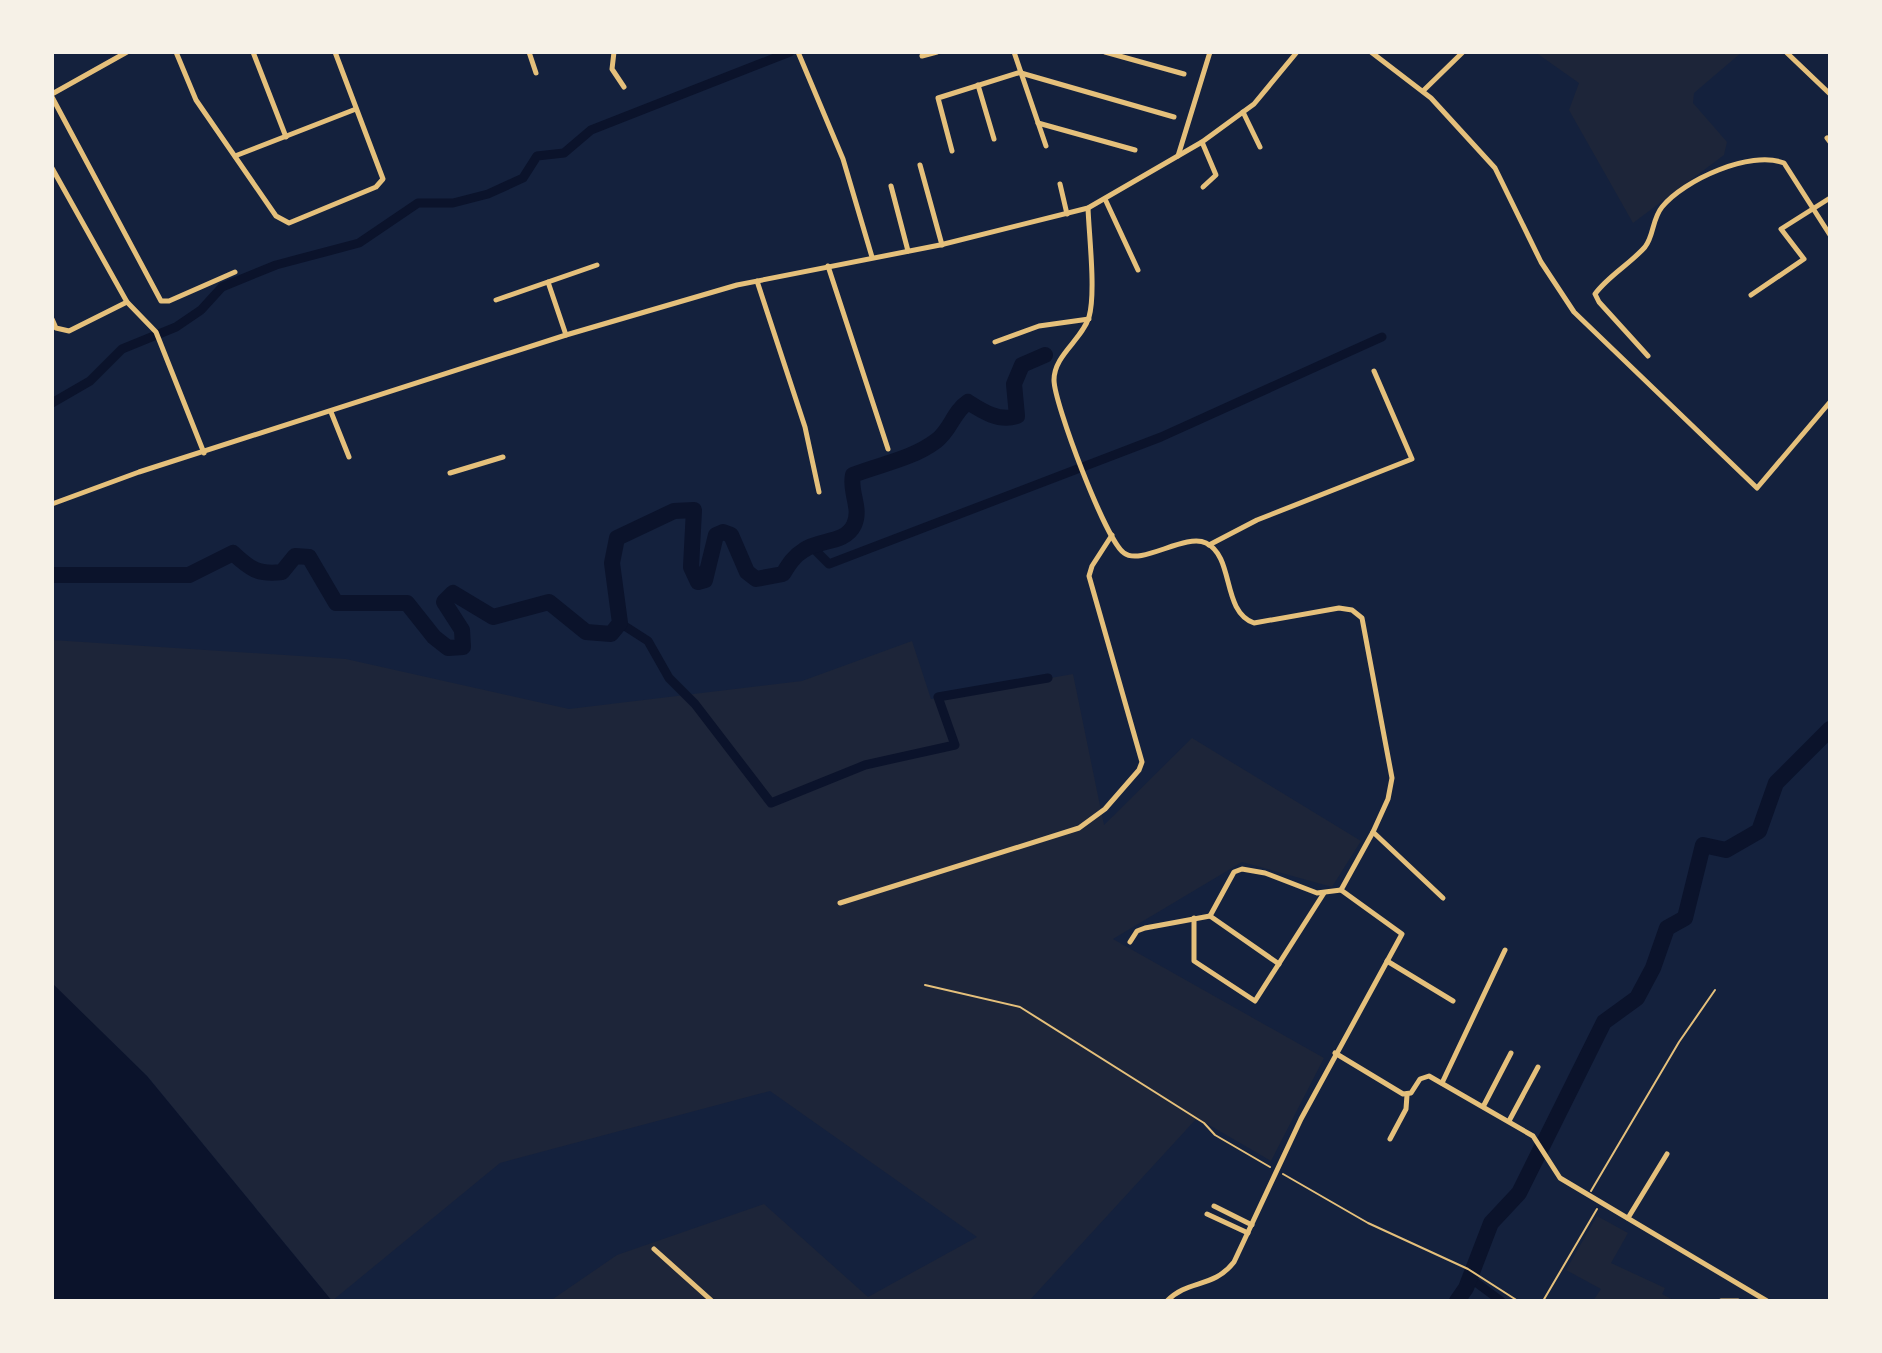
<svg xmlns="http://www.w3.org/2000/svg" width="1882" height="1353" font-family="'Crimson Pro',serif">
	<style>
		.green { fill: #1d2539 }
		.water { fill: #0b132b }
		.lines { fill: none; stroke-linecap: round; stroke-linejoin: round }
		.canal { stroke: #0b132b; stroke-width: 9 }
		.river { stroke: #0b132b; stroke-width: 16 }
		.path { stroke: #e5c07b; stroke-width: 2 }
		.minor { stroke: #e5c07b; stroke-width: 5 }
	</style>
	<rect width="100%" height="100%" fill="#14213d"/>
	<g class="green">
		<path d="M1535,52H1742L1694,93L1693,103L1727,142L1724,155L1633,223L1569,110L1579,83Z"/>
		<path d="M52,640L346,659L569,709L802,681L912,641L931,699L1073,674L1104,825L1192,738L1361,841L1332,887L1242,862L1113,939L1324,1058L1271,1161L1197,1118L1029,1301H550L617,1255L764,1204L868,1297L977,1237L770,1091L500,1163L332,1301L147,1076L52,984Z"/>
		<path d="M1597,1216L1628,1233L1611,1263L1665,1288L1662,1294L1675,1301H1593L1601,1289L1566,1270Z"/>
	</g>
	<path class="water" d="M52,983L147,1076L332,1301H52Z"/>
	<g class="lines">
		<g class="canal">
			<path d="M52,403L90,381L122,349L176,327L201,310L222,287L276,265L359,243L418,203H453L488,194L523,178L537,156L564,153L591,130L790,52"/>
			<path d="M811,546L829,564L1161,437L1382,337"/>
			<path d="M620,623L648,641L669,678L695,704L771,803L865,765L955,745L938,697L1048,678"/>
			<path d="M1470,1278L1501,1301"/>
		</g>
		<g class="river">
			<path d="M52,575H189L233,553C250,569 258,575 282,572L295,556L309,557L336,603H407L434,637L448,648L463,647L462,630L444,602L453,593L493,617L549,602L586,632L611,634L620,623L612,563L617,538L674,511L694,510L691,567L698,582L705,580L716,535L723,532L731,535L747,572L756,579L783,574C789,564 794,556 804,550C819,539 845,544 854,525C862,508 849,492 853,475C881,464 912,459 936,441C951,430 953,412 968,402C982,411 999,422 1017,416L1014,384L1022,365L1045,355"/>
			<path d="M1457,1301L1466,1288L1491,1223L1519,1193L1604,1022L1637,998L1653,968L1667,928L1685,918L1703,845L1726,850L1759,831L1776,783L1830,729"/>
		</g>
		<g class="path">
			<path d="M925,985L1020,1007L1204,1123L1215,1135L1270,1167"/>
			<path d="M1283,1174L1368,1223L1468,1269L1518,1301"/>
			<path d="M1591,1191L1679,1042L1715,990"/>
			<path d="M1543,1301L1597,1209"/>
		</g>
		<g class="minor">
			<path d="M176,52L196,100L276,216L289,223L376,187L383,179L335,52"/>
			<path d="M253,52L286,137"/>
			<path d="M529,52L536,73"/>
			<path d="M614,52L612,69L624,87"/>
			<path d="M798,52L843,159L872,257"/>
			<path d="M1014,52L1046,146"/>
			<path d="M1105,52L1184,74"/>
			<path d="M1371,52L1431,98L1495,168L1541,262L1574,312L1757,488L1830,402"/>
			<path d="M1786,52L1830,94"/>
			<path d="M922,56L937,52"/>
			<path d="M1021,73L1174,117"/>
			<path d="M978,85L994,139"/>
			<path d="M1423,91L1463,52"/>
			<path d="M52,94L127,52"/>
			<path d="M52,97L161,301H169L235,272"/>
			<path d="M1243,112L1260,147"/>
			<path d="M1038,123L1135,150"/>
			<path d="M1827,138L1830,142"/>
			<path d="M1202,142L1216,175L1203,187"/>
			<path d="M952,151L938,98L1021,72"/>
			<path d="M235,156L356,109"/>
			<path d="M1178,156L1210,52"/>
			<path d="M920,165L942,245"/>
			<path d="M52,168L127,302L156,332L204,453"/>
			<path d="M1060,184L1067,214"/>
			<path d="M891,186L908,251"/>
			<path d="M1105,199L1138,270"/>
			<path d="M1088,208C1089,235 1096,293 1089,317C1082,340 1054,355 1054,380C1054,403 1106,541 1124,553C1141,566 1185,533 1206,543C1235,557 1221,611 1254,623L1339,608L1352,610L1362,618L1392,778L1388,799L1373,832L1341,890L1402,934L1301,1119L1234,1262C1213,1289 1188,1279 1167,1301"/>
			<path d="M828,266L888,449"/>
			<path d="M757,281L805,427L819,492"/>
			<path d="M548,282L566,335"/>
			<path d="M1751,295L1804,259L1781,229L1830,198"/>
			<path d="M496,300L597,265"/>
			<path d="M52,319L56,328L69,331L127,302"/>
			<path d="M995,342L1039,326L1089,319"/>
			<path d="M1648,356L1599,302L1595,294C1608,276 1630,264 1645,247C1654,236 1652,219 1662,207C1684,180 1750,150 1784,163L1830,235"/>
			<path d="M331,412L349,457"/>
			<path d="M450,473L503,457"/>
			<path d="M52,504L139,472L566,335L737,285L940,245L1088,208L1202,142L1254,104L1297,52"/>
			<path d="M1209,545L1257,520L1412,459L1374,371"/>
			<path d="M1373,832L1443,898"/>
			<path d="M840,903L1079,828L1105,809L1139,770L1142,762L1089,576L1092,566L1112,535"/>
			<path d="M1210,916L1279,964"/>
			<path d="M1194,918V961L1255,1001L1324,893"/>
			<path d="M1130,942L1137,931L1145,928L1210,916L1234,872L1242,869L1265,873L1317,893L1341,890"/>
			<path d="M1387,961L1453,1001"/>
			<path d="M1335,1053L1403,1094L1411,1093L1420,1079L1429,1076L1533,1136L1560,1178L1767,1301"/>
			<path d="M1442,1083L1505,950"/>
			<path d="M1484,1105L1511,1053"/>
			<path d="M1509,1121L1538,1067"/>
			<path d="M1390,1139L1406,1109L1407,1095"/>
			<path d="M1214,1206L1252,1225"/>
			<path d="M1207,1214L1248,1233"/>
			<path d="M1628,1218L1667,1154"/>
			<path d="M654,1249L712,1301"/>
			<path d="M1721,1301H1738"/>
		</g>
	</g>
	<rect width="1882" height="1353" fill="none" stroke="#f6f1e7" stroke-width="108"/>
</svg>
